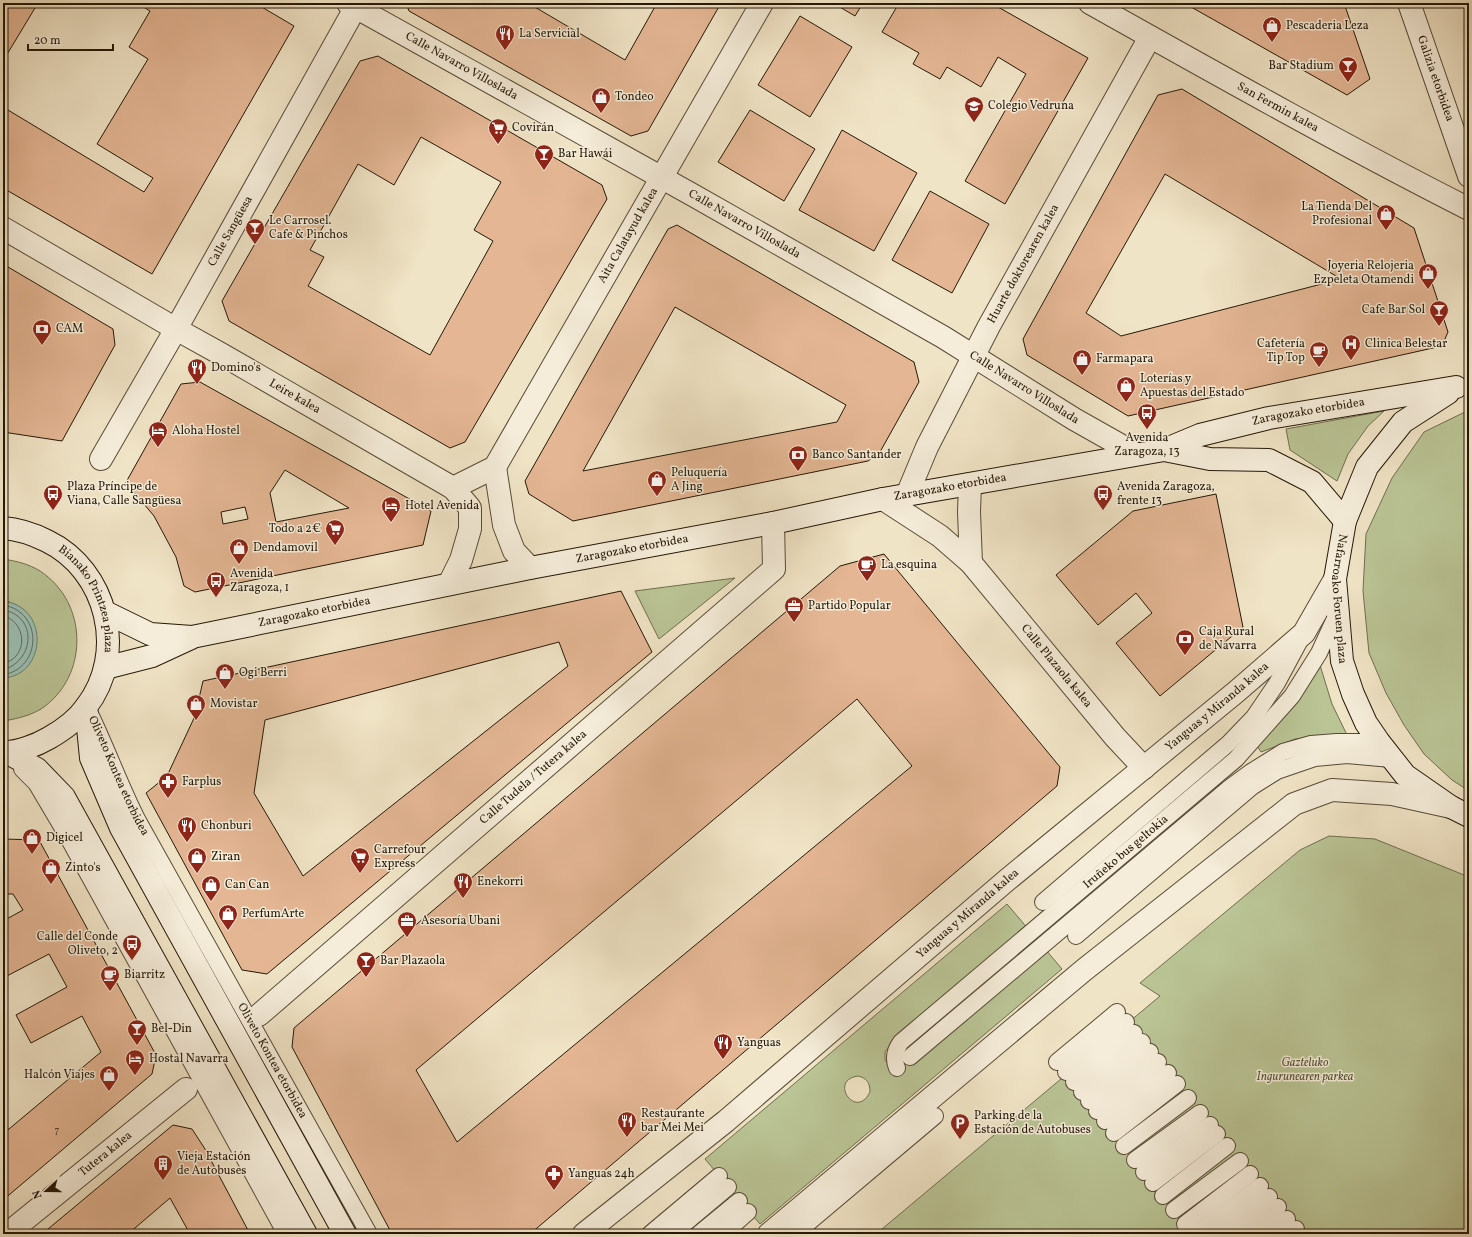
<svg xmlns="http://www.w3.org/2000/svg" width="1472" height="1237" font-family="Vollkorn,serif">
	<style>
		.green { fill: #bac495; stroke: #6f6e4e; fill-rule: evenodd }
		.water { fill: #9abfb4; stroke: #6b7c6e }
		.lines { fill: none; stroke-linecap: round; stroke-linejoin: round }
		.shore { stroke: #5f6c5d; stroke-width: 1 }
		.building { fill: #e4b694; stroke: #241806; fill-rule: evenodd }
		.service-casing { stroke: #574b36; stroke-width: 18 }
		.minor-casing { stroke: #574b36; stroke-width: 24 }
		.tertiary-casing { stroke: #574b36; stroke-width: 24 }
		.secondary-casing { stroke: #241806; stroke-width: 24 }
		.service { stroke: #f5edda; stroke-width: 16 }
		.minor { stroke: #f5edda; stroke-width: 22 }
		.tertiary { stroke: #f5edda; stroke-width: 22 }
		.secondary { stroke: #f5edda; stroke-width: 22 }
		.labels { text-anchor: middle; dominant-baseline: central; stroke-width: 3; stroke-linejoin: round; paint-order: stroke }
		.number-label { font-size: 10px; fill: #54402a }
		.poi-label { font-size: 12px; fill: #241806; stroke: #f5edda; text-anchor: start }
		.street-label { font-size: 12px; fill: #241806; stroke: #f5edda }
		.park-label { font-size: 12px; font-style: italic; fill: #585438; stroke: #f5edda }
	</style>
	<rect width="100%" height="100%" fill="#f0e4c6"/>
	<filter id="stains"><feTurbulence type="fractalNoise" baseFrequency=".005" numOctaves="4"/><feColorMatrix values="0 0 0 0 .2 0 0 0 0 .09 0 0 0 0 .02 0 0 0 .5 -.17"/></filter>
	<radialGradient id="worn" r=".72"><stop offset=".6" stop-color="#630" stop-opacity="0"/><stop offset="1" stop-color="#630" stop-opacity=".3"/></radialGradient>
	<g class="green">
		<path d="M1469,410V791L1452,780L1424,754L1404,725L1386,693L1369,653L1363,591L1366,534L1392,478L1424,432Z"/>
		<path d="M1384,411L1368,426L1348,454L1337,481L1290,450L1286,429Z"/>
		<path d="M3,559C16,561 29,564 40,571C89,603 89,677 41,709C29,716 16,719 3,721V678H6L10,602L3,601Z"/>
		<path d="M735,578L659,639L635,591Z"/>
		<path d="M1319,662L1332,704L1348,737L1331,735L1295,739L1261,752L1256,744Z"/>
		<path d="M1329,836L1375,839L1469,877V1234H876L1160,996L1140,983L1300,850Z"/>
		<path d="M1007,904L1062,969L760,1224L705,1159ZM945,1012L948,1016L929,1033L926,1030ZM893,1043L906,1046L909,1049L908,1062L902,1068L890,1066L885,1060V1052L890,1045ZM858,1076C867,1078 870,1083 870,1092C856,1121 828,1080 858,1076Z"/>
	</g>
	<path class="water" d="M3,601C51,607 46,676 3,678Z"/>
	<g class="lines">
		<g class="shore">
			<path d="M3,605C43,611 43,668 3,675"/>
			<path d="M3,610C37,615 36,660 3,670"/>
			<path d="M3,616C20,619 28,642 16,656C13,660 8,662 3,663"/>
		</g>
	</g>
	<g class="building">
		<path d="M3,3H38L3,61Z"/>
		<path d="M137,3H255L294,26L152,274L3,188V107L144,192L153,178L97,144L148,59L129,47L150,11Z"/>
		<path d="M406,3H528L625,60L657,3H721L648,131L631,136L409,11Z"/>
		<path d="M833,3H863L855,16Z"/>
		<path d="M899,3H991L1088,58L1005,204L965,181L1026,74L998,57L981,87L947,67L940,79L913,64L919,53L882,32Z"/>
		<path d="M1184,3H1344L1370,79L1347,95Z"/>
		<path d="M800,16L852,47L810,117L758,85Z"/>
		<path d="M378,56L602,185L607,199L465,442L450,448L229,321L222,301L360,61ZM421,137L501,182L474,230L493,241L430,355L308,286L324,257L310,250L358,164L394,185Z"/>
		<path d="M1182,89L1414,228L1448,332L1442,346L1128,416L1027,355L1023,339L1158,95ZM1165,174L1341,279L1121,336L1086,313Z"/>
		<path d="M750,110L815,149L784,201L718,162Z"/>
		<path d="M842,130L917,173L874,251L799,210Z"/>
		<path d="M930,191L989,224L952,293L892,260Z"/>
		<path d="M677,225L914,362L919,382L880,452L868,461L573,521L529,494L525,481L668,229ZM675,307L846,405L837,422L583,471Z"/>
		<path d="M3,264L113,329L115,345L62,441L3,432Z"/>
		<path d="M200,382L431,511L423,545L195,592L184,586L176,557L154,516L133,491L125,484L181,384ZM285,470L349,508L276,522L270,493ZM245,507L248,519L223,524L221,512Z"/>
		<path d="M1216,494L1243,627L1160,696L1116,643L1152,613L1136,593L1098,625L1056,575L1133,511Z"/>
		<path d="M884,554L1060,767L1057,786L530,1234H442L416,1232L392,1234L292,1047L294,1028L840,566ZM857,699L912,766L457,1142L416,1070Z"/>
		<path d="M621,591L652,652L267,974L242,970L146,793L167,776L195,716L203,681ZM559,642L568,666L303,876L254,793L265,720Z"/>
		<path d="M3,839L39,840L156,1055L152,1074L3,1200V1134L101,1052L82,1016L31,1043L16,1015L67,987L49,954L3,978V921L23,910L13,894H3Z"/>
		<path d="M173,1125L192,1129L205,1149L250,1234H190L170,1198L128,1234H42Z"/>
	</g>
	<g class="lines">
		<defs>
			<g id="service">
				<path id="s1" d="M90,714C107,749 120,786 138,821L369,1234"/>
				<path d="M22,769L36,783L65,832L286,1234"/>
				<path d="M1043,902L1229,743L1254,717L1277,683L1299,642"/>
				<path d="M1076,936L1253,786L1277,771L1315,758L1347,755L1391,759"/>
				<path d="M910,1057L1228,789L1251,772L1283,752L1311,744L1337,742H1379"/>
				<path d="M1057,1062L1117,1012"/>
				<path id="s2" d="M897,1068C893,1058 895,1050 901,1042L1236,759L1292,696L1319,653L1337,614"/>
				<path d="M1066,1072L1126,1022"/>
				<path d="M1074,1082L1134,1033"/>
				<path d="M1082,1092L1142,1042"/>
				<path d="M1089,1101L1150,1052"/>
				<path d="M1097,1111L1158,1062"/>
				<path d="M1105,1121L1168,1073"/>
				<path d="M1114,1133L1177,1084"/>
				<path d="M1124,1146L1188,1098"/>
				<path d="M1135,1160L1200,1113"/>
				<path d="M1144,1172L1210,1125"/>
				<path d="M1153,1183L1217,1134"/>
				<path d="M1163,1196L1227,1146"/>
				<path d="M1174,1210L1240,1161"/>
				<path d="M1185,1224L1250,1174"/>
				<path d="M650,1234L719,1176"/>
				<path d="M672,1234L728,1187"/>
				<path d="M699,1234L739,1201"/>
				<path d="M723,1234L748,1212"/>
				<path d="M795,1234L935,1116"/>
				<path d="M1197,1234L1260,1186"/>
				<path d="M1220,1234L1269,1197"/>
				<path d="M1242,1234L1278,1207"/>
				<path d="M1267,1234L1287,1219"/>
				<path d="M1290,1234L1296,1229"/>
			</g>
			<g id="minor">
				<path id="s3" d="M348,3L691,194L943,337L1074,419L1136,454"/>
				<path id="s4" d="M1090,3C1215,73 1341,144 1469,209"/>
				<path id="s5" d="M3,228L176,329L221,354L453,488L470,508V529L461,560L449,584"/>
				<path id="s6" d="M101,459L176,329L358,3"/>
				<path d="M495,467L504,525L514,551L530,568"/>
				<path d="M970,484L969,512L971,563"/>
				<path id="s7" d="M453,488L495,467L762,3"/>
				<path id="s8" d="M907,495L927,447L989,326L1150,37"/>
				<path id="s9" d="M883,499L940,536L971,563L1115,737L1144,768"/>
				<path id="s10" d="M259,1015L774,569L773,523"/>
				<path id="s11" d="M7,1234L186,1089"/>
			</g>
			<g id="tertiary">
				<path id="s12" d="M1409,3L1469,176"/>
				<path id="s13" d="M584,1234L726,1121L1007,880L1236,692L1304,633L1335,579"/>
				<path d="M769,1234L1084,970L1294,804L1332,790L1392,794L1451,807"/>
			</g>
			<g id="secondary">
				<path id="s14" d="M1448,393L1403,422L1367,467L1345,521L1335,579L1342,661L1353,694L1366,723L1379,742L1405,775L1451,807L1469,816"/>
				<path d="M1164,450L1210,459L1269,460L1312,482L1345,521"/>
				<path id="s15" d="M3,528C18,529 33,534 47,541C107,570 128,653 86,707C77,720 63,730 49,738C37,745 17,753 3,752"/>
				<path id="s16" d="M105,612L150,634L192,637L530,568L773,523L883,499L1164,450L1200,435L1269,418L1456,387"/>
				<path d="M105,668L152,656L191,638"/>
				<path d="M86,707L91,758L121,828L345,1234"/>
				<path d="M6,752L37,769L64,797L306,1234"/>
			</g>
		</defs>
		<use href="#service" class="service-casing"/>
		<use href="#minor" class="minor-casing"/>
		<use href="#tertiary" class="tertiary-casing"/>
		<use href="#secondary" class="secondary-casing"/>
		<use href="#service" class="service"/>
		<use href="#minor" class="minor"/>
		<use href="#tertiary" class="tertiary"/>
		<use href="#secondary" class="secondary"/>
	</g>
	<defs>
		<symbol id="shop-pin" viewBox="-11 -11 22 30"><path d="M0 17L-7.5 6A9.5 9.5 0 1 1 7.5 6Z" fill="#8f2418" stroke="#f5edda"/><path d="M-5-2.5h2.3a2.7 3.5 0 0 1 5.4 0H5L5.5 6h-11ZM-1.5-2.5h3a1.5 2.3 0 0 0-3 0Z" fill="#fff"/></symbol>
		<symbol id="restaurant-pin" viewBox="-11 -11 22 30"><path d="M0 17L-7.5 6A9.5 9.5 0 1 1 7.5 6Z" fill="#8f2418" stroke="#f5edda"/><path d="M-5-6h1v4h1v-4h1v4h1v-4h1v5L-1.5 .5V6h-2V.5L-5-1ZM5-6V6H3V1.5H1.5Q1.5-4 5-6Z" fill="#fff"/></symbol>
		<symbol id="bar-pin" viewBox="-11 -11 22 30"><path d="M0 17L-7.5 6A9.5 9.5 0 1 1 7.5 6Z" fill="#8f2418" stroke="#f5edda"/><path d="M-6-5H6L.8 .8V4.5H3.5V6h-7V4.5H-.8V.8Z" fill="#fff"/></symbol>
		<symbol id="school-pin" viewBox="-11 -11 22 30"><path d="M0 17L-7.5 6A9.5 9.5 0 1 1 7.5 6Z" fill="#8f2418" stroke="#f5edda"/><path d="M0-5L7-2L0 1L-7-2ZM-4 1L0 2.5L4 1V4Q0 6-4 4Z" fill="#fff"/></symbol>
		<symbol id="supermarket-pin" viewBox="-11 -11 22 30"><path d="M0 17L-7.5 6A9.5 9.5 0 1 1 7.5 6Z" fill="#8f2418" stroke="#f5edda"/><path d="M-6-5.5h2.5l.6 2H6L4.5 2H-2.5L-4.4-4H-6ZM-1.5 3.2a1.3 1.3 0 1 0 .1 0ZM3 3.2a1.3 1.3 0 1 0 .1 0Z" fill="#fff"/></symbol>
		<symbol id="bank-pin" viewBox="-11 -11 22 30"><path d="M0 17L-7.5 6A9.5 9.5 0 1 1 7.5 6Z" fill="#8f2418" stroke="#f5edda"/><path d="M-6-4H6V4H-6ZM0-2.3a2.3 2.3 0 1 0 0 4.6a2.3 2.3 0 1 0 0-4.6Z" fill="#fff"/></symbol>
		<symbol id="hospital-pin" viewBox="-11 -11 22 30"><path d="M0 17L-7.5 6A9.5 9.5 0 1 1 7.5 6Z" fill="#8f2418" stroke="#f5edda"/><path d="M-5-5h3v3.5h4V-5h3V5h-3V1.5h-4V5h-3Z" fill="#fff"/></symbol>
		<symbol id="cafe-pin" viewBox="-11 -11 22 30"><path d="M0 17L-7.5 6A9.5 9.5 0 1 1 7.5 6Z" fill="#8f2418" stroke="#f5edda"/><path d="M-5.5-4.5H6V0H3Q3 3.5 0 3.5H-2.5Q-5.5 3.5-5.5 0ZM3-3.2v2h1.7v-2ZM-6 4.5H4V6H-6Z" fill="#fff"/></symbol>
		<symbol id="bus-pin" viewBox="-11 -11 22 30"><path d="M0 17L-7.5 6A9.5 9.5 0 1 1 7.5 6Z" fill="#8f2418" stroke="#f5edda"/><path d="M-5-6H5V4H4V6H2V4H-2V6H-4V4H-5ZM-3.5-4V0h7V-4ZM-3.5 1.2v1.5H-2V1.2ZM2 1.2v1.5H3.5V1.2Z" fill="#fff"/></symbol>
		<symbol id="hotel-pin" viewBox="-11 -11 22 30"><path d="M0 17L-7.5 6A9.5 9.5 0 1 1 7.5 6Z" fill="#8f2418" stroke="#f5edda"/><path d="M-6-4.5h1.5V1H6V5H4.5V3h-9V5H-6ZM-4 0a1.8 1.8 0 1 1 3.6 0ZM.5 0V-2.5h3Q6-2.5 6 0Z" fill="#fff"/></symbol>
		<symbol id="office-pin" viewBox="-11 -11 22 30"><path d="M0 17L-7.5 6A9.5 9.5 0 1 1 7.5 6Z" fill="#8f2418" stroke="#f5edda"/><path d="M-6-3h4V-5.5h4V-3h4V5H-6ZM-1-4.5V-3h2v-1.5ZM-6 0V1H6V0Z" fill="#fff"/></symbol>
		<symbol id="pharmacy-pin" viewBox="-11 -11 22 30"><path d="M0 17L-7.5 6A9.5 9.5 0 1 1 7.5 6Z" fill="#8f2418" stroke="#f5edda"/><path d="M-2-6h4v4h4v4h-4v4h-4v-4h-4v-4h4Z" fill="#fff"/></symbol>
		<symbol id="parking-pin" viewBox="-11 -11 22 30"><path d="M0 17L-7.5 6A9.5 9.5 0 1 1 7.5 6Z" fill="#8f2418" stroke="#f5edda"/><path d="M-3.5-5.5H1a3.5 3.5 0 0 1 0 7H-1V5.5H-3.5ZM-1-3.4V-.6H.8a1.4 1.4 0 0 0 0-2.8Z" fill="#fff"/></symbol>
		<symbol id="building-pin" viewBox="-11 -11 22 30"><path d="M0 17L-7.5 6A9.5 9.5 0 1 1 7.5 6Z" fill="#8f2418" stroke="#f5edda"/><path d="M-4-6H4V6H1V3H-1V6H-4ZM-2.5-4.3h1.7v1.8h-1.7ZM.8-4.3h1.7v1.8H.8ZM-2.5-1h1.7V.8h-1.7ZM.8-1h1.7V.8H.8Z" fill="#fff"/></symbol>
	</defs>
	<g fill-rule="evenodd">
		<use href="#shop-pin" x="1261" y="15" width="22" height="30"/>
		<use href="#restaurant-pin" x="494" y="23" width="22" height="30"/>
		<use href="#bar-pin" x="1337" y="55" width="22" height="30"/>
		<use href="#shop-pin" x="590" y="86" width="22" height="30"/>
		<use href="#school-pin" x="963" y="95" width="22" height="30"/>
		<use href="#supermarket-pin" x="487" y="117" width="22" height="30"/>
		<use href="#bar-pin" x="533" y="143" width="22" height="30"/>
		<use href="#shop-pin" x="1375" y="203" width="22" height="30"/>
		<use href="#bar-pin" x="244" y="217" width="22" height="30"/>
		<use href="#shop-pin" x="1417" y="262" width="22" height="30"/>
		<use href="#bar-pin" x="1428" y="299" width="22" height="30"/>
		<use href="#bank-pin" x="31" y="318" width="22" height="30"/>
		<use href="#hospital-pin" x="1340" y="333" width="22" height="30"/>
		<use href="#cafe-pin" x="1308" y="340" width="22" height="30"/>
		<use href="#shop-pin" x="1071" y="348" width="22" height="30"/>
		<use href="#restaurant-pin" x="186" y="357" width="22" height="30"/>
		<use href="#shop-pin" x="1115" y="375" width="22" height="30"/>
		<use href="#bus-pin" x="1136" y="402" width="22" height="30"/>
		<use href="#hotel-pin" x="147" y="420" width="22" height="30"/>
		<use href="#bank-pin" x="787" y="444" width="22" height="30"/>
		<use href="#shop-pin" x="646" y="469" width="22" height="30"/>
		<use href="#bus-pin" x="42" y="483" width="22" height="30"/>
		<use href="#bus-pin" x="1092" y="483" width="22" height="30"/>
		<use href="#hotel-pin" x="380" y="495" width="22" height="30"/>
		<use href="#supermarket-pin" x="324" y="518" width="22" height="30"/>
		<use href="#shop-pin" x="228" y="537" width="22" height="30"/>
		<use href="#cafe-pin" x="856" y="554" width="22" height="30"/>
		<use href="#bus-pin" x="205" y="570" width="22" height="30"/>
		<use href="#office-pin" x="783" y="595" width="22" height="30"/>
		<use href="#bank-pin" x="1174" y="628" width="22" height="30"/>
		<use href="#shop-pin" x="214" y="662" width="22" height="30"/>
		<use href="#shop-pin" x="185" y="693" width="22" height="30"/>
		<use href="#pharmacy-pin" x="157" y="771" width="22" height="30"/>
		<use href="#restaurant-pin" x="176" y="815" width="22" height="30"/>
		<use href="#shop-pin" x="21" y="827" width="22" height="30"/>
		<use href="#shop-pin" x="186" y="846" width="22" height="30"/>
		<use href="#supermarket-pin" x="349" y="846" width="22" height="30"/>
		<use href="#shop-pin" x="40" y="857" width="22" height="30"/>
		<use href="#restaurant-pin" x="452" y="871" width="22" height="30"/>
		<use href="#shop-pin" x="200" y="874" width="22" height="30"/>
		<use href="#shop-pin" x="217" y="903" width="22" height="30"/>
		<use href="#office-pin" x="396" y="910" width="22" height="30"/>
		<use href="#bus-pin" x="121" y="933" width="22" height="30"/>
		<use href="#bar-pin" x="355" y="950" width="22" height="30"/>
		<use href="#cafe-pin" x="99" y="964" width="22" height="30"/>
		<use href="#bar-pin" x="126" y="1018" width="22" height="30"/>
		<use href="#restaurant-pin" x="712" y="1032" width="22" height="30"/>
		<use href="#hotel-pin" x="124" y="1048" width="22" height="30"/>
		<use href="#shop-pin" x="98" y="1064" width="22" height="30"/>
		<use href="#restaurant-pin" x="616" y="1110" width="22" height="30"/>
		<use href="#parking-pin" x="949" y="1112" width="22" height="30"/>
		<use href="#building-pin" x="152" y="1153" width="22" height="30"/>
		<use href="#pharmacy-pin" x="543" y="1163" width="22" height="30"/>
	</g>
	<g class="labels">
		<g class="number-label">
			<text x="57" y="1130">7</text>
		</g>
		<g class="poi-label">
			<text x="1286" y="26">Pescaderia Leza</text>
			<text x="519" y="34">La Servicial</text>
			<text x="1334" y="66" text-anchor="end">Bar Stadium</text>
			<text x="615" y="97">Tondeo</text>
			<text x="988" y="106">Colegio Vedruna</text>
			<text x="512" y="128">Covirán</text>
			<text x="558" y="154">Bar Hawái</text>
			<text x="1372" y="207" text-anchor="end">La Tienda Del<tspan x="1372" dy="14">Profesional</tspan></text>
			<text x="269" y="221">Le Carrosel.<tspan x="269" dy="14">Cafe &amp; Pinchos</tspan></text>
			<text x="1414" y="266" text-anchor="end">Joyeria Relojeria<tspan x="1414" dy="14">Ezpeleta Otamendi</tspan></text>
			<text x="1425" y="310" text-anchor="end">Cafe Bar Sol</text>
			<text x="56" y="329">CAM</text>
			<text x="1305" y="344" text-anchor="end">Cafetería<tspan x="1305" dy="14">Tip Top</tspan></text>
			<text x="1365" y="344">Clinica Belestar</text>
			<text x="1096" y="359">Farmapara</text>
			<text x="211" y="368">Domino's</text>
			<text x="1140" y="379">Loterías y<tspan x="1140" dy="14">Apuestas del Estado</tspan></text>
			<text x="172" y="431">Aloha Hostel</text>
			<text x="1147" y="438" text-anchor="middle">Avenida<tspan x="1147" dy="14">Zaragoza, 13</tspan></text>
			<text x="812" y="455">Banco Santander</text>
			<text x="671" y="473">Peluquería<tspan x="671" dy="14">A Jing</tspan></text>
			<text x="67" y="487">Plaza Príncipe de<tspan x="67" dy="14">Viana, Calle Sangüesa</tspan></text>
			<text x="1117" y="487">Avenida Zaragoza,<tspan x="1117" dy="14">frente 13</tspan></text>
			<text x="405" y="506">Hotel Avenida</text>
			<text x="321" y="529" text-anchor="end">Todo a 2€</text>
			<text x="253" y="548">Dendamovil</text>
			<text x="881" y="565">La esquina</text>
			<text x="230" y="574">Avenida<tspan x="230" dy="14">Zaragoza, 1</tspan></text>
			<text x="808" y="606">Partido Popular</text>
			<text x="1199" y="632">Caja Rural<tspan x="1199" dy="14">de Navarra</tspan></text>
			<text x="239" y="673">Ogi Berri</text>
			<text x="210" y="704">Movistar</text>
			<text x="182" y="782">Farplus</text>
			<text x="201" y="826">Chonburi</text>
			<text x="46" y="838">Digicel</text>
			<text x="374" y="850">Carrefour<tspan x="374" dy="14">Express</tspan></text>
			<text x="211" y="857">Ziran</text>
			<text x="65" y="868">Zinto's</text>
			<text x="477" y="882">Enekorri</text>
			<text x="225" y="885">Can Can</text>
			<text x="242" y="914">PerfumArte</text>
			<text x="421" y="921">Asesoría Ubani</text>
			<text x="118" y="937" text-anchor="end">Calle del Conde<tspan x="118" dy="14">Oliveto, 2</tspan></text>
			<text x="380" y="961">Bar Plazaola</text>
			<text x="124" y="975">Biarritz</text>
			<text x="151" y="1029">Bel-Din</text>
			<text x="737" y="1043">Yanguas</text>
			<text x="149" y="1059">Hostal Navarra</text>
			<text x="95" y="1075" text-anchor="end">Halcón Viajes</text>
			<text x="641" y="1114">Restaurante<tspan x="641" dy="14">bar Mei Mei</tspan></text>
			<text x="974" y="1116">Parking de la<tspan x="974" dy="14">Estación de Autobuses</tspan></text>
			<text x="177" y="1157">Vieja Estación<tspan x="177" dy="14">de Autobuses</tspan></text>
			<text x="568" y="1174">Yanguas 24h</text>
		</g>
		<g class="street-label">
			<text stroke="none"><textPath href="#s3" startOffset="130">Calle Navarro Villoslada</textPath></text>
			<text stroke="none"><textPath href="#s12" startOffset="80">Galizia etorbidea</textPath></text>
			<text stroke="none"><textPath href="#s4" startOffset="215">San Fermin kalea</textPath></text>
			<text stroke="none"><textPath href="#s3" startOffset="454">Calle Navarro Villoslada</textPath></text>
			<text stroke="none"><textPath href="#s6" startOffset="262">Calle Sangüesa</textPath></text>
			<text stroke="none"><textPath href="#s7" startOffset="314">Aita Calatayud kalea</textPath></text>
			<text stroke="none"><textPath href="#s8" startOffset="259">Huarte doktorearen kalea</textPath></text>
			<text stroke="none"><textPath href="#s3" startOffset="778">Calle Navarro Villoslada</textPath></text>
			<text stroke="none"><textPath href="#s5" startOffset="337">Leire kalea</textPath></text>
			<text stroke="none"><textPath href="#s16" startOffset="1232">Zaragozako etorbidea</textPath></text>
			<text stroke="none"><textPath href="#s16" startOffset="865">Zaragozako etorbidea</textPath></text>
			<text stroke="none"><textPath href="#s16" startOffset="541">Zaragozako etorbidea</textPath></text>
			<text stroke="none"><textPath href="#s14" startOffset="248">Nafarroako Foruen plaza</textPath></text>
			<text stroke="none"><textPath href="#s15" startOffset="121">Bianako Printzea plaza</textPath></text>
			<text stroke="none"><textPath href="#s16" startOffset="217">Zaragozako etorbidea</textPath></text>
			<text stroke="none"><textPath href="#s9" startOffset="243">Calle Plazaola kalea</textPath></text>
			<text stroke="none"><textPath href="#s13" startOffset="824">Yanguas y Miranda kalea</textPath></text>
			<text stroke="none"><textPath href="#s1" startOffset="68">Oliveto Kontea etorbidea</textPath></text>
			<text stroke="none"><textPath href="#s10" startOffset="363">Calle Tudela / Tutera kalea</textPath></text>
			<text stroke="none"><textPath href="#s2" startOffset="322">Iruñeko bus geltokia</textPath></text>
			<text stroke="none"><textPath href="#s13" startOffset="500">Yanguas y Miranda kalea</textPath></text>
			<text stroke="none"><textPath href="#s1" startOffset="392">Oliveto Kontea etorbidea</textPath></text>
			<text stroke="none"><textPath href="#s11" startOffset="127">Tutera kalea</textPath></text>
		</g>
		<g class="park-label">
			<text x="1305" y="1063">Gazteluko<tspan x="1305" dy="14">Ingurunearen parkea</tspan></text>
		</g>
	</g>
	<rect width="1472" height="1237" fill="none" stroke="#f0e4c6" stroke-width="16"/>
	<rect x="4" y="4" width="1464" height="1229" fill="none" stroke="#241806" stroke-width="2"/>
	<rect x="8" y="8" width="1456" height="1221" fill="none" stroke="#241806"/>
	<g transform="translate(46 1191) rotate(249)" stroke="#f5edda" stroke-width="3" paint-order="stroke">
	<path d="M0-3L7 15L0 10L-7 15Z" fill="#241806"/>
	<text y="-6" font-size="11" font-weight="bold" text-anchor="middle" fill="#241806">N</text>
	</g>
	<path d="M28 44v6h85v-6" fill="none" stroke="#241806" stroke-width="2"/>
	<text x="34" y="44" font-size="12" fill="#241806" stroke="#f5edda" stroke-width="3" paint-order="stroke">20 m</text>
	<rect width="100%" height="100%" filter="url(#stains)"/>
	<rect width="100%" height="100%" fill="url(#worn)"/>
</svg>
